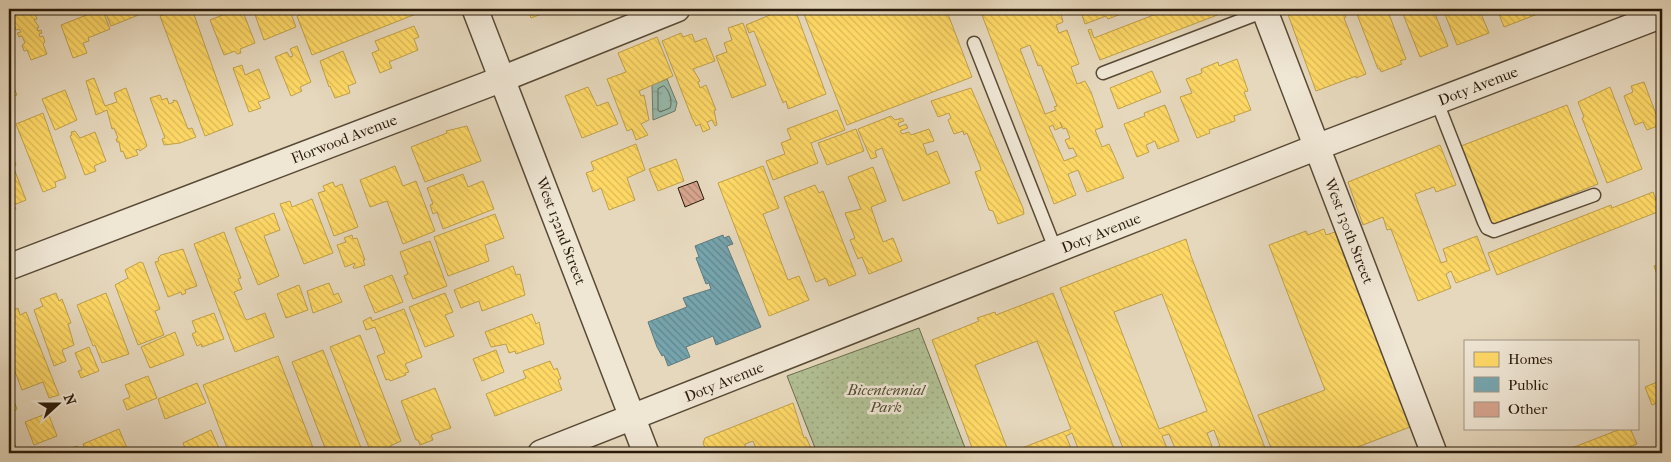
<svg xmlns="http://www.w3.org/2000/svg" width="1671" height="462" font-family="'IM FELL French Canon',serif">
	<style>
		.park { fill: url(#park-dots); stroke: #6d6d4e }
		.water { fill: url(#water-ripples); stroke: #6b7a6b }
		.homes { fill: url(#homes-back-hatch); stroke: #bfa04a; fill-rule: evenodd }
		.public { fill: url(#public-back-hatch); stroke: #5f7b7d }
		.lines { fill: none; stroke-linecap: round; stroke-linejoin: round }
		.shore { stroke: #606a5b; stroke-width: 1 }
		.building { fill: url(#building-back-hatch); stroke: #291a09 }
		.service-casing { stroke: #584a36; stroke-width: 15 }
		.minor-casing { stroke: #584a36; stroke-width: 28 }
		.service { stroke: #efe6d4; stroke-width: 12 }
		.minor { stroke: #efe6d4; stroke-width: 25 }
		.labels { text-anchor: middle; dominant-baseline: central; stroke-width: 5; stroke-linejoin: round; paint-order: stroke }
		.street-label { font-size: 15px; fill: #291a09; stroke: #efe6d4 }
		.park-label { font-size: 15px; font-style: italic; fill: #524c33; stroke: #efe6d4 }
	</style>
	<defs>
		<pattern id="park-dots" width="8" height="8" patternUnits="userSpaceOnUse" patternTransform="scale(1.25)"><rect width="8" height="8" fill="#b1c094"/><path d="M2 2h.1M6 6h.1" fill="none" stroke="#98a47e" stroke-width="1.8" stroke-linecap="round"/></pattern>
		<pattern id="water-ripples" width="26" height="14" patternUnits="userSpaceOnUse" patternTransform="scale(1.25)"><rect width="26" height="14" fill="#97baad"/><path d="M2 4q2-2 4 0t4 0M15 11q2-2 4 0t4 0" fill="none" stroke="#829f94"/></pattern>
		<pattern id="homes-back-hatch" width="6" height="6" patternUnits="userSpaceOnUse" patternTransform="scale(1.25)"><rect width="6" height="6" fill="#ffd966"/><path d="M-1 5l2 2M0 0l6 6M5-1l2 2" fill="none" stroke="#dbba57"/></pattern>
		<pattern id="public-back-hatch" width="6" height="6" patternUnits="userSpaceOnUse" patternTransform="scale(1.25)"><rect width="6" height="6" fill="#76a5af"/><path d="M-1 5l2 2M0 0l6 6M5-1l2 2" fill="none" stroke="#61868d"/></pattern>
		<pattern id="building-back-hatch" width="6" height="6" patternUnits="userSpaceOnUse" patternTransform="scale(1.25)"><rect width="6" height="6" fill="#d6a48d"/><path d="M-1 5l2 2M0 0l6 6M5-1l2 2" fill="none" stroke="#ae8571"/></pattern>
	</defs>
	<rect width="100%" height="100%" fill="#e6d8bd"/>
	<filter id="stains"><feTurbulence type="fractalNoise" baseFrequency=".004" numOctaves="4"/><feColorMatrix values="0 0 0 0 .2 0 0 0 0 .09 0 0 0 0 .02 0 0 0 .5 -.17"/></filter>
	<radialGradient id="worn" r=".72"><stop offset=".6" stop-color="#630" stop-opacity="0"/><stop offset="1" stop-color="#630" stop-opacity=".3"/></radialGradient>
	<path class="park" d="M919,328L967,453H817L787,376Z"/>
	<path class="water" d="M667,79L677,103L675,111L653,120L652,85Z"/>
	<g class="homes">
		<path d="M9,9H33L37,19L34,20L39,27L37,28L38,31L41,30L42,33L39,34L40,37L43,36L45,42L43,44L47,54L31,60L27,50L24,51L22,45L25,43L22,36L19,37L17,33L21,32L19,29L16,30Z"/>
		<path d="M102,9L110,29L88,38L89,41L83,43L87,53L73,58L61,25Z"/>
		<path d="M104,9H139L141,14L111,26Z"/>
		<path d="M179,9H192L233,125L205,136L160,16Z"/>
		<path d="M238,9H242L255,43L240,49L241,53L237,54L235,51L224,55L210,20Z"/>
		<path d="M253,9H289L296,27L264,40Z"/>
		<path d="M315,9H414L416,14L312,55L297,16Z"/>
		<path d="M528,9H555L531,18Z"/>
		<path d="M784,9H795L826,94L788,109L786,101L783,103L754,31L749,33L746,25Z"/>
		<path d="M802,9H946L972,77L847,125Z"/>
		<path d="M997,9H1060L1063,22L1056,25L1059,33L1067,30L1079,64L1071,67L1077,84L1085,81L1091,92L1103,127L1095,130L1102,147L1109,144L1124,178L1087,192L1078,170L1068,174L1076,195L1054,204L982,15ZM1030,45L1038,66L1041,65L1057,106L1054,107L1056,110L1045,114L1020,49ZM1060,122L1063,129L1066,128L1070,138L1065,140L1069,149L1073,148L1077,156L1064,161L1049,127L1053,125L1055,130L1062,127Z"/>
		<path d="M1080,9H1129V11L1108,19L1106,16L1085,24Z"/>
		<path d="M1169,9H1233L1100,60L1088,30L1091,29L1094,38Z"/>
		<path d="M1286,9H1343L1346,17L1344,18L1366,74L1356,78V76L1316,91Z"/>
		<path d="M1355,9H1387L1406,59L1400,61L1402,64L1381,72L1380,69H1378Z"/>
		<path d="M1401,9H1433L1448,46L1420,57Z"/>
		<path d="M1443,9H1479L1489,33L1457,45Z"/>
		<path d="M1497,9H1533L1535,15L1504,27Z"/>
		<path d="M743,23L766,85L732,98L716,56L727,52L724,43L732,40L728,28Z"/>
		<path d="M414,26L419,37L414,39L418,50L389,62L392,68L380,73L372,53L379,50L375,41Z"/>
		<path d="M681,33L683,37L692,34L695,42L706,38L715,61L693,69L700,81L698,82L700,88L706,85L716,110H714L717,125L715,126L712,120L707,122L710,129L703,132L700,124L696,126L692,118L662,41Z"/>
		<path d="M657,37L673,76L639,91L641,96L644,95L649,120L641,124L648,135L636,140L632,129L627,131L607,79L626,72L618,53Z"/>
		<path d="M297,46L311,82L300,87L302,91L291,96L275,57L287,52L290,57L293,56L290,49Z"/>
		<path d="M343,51L356,83L348,86L350,93L335,98L330,86L329,87L320,61Z"/>
		<path d="M1237,59L1248,91L1244,92L1251,110L1234,116L1235,121L1209,130L1210,133L1197,138L1180,97L1192,93L1186,79L1202,73L1201,69L1218,62L1219,66Z"/>
		<path d="M242,65L245,75L259,69L270,98L258,102L261,108L249,112L233,68Z"/>
		<path d="M1152,71L1161,92L1118,109L1110,88Z"/>
		<path d="M9,76L17,95L9,98Z"/>
		<path d="M94,78L105,106L117,102L114,93L126,88L147,146L140,151L139,149L136,150L138,155L126,159L123,151L121,152L119,142H117L116,139L118,138L114,128L112,129L107,110L96,115L86,81Z"/>
		<path d="M1644,82L1660,125L1647,130L1643,122L1635,125L1624,96L1633,92L1631,86Z"/>
		<path d="M588,87L597,106L608,102L618,124L582,138L565,96Z"/>
		<path d="M1610,87L1642,169L1607,183L1582,118L1584,117L1578,102Z"/>
		<path d="M971,88L1023,208L1024,214L998,224L993,211L989,210L975,172L981,170L980,166L967,133L964,135L963,131L954,134L948,120L951,118L949,113L938,117L931,101Z"/>
		<path d="M65,90L77,120L55,130L42,99Z"/>
		<path d="M160,95L162,100L167,98L169,104L174,102L173,100L177,101L188,129L192,128L196,137L180,143L164,145L162,139L165,138L150,98Z"/>
		<path d="M1165,105L1179,141L1158,149L1155,141L1146,145L1149,152L1137,157L1124,124L1145,116L1144,113Z"/>
		<path d="M1567,105L1598,184L1492,225L1461,146Z"/>
		<path d="M837,110L845,130L811,143L818,163L773,180L766,161L785,154L781,143L791,139L787,129Z"/>
		<path d="M43,113L66,178L55,182L56,187L43,192L16,124Z"/>
		<path d="M891,116L895,120L902,118L904,121L898,123L899,127L906,124L908,128L900,131L902,134L909,132L911,135L929,129L934,141L923,144L927,155L937,151L950,183L903,201L882,148L875,151L877,157L871,159L858,129Z"/>
		<path d="M467,126L481,161L425,182L411,147L447,133L446,131Z"/>
		<path d="M856,129L864,151L827,165L818,143Z"/>
		<path d="M75,131L80,138L95,132L106,161L94,166L96,171L85,175L70,136L72,135L71,132Z"/>
		<path d="M636,144L645,170L627,178L635,200L609,210L601,188L593,192L586,173L594,170L591,162Z"/>
		<path d="M9,145L16,165L13,166L26,200L14,205L16,209L9,212Z"/>
		<path d="M1440,145L1456,185L1436,192L1434,187L1415,194L1441,263L1447,261L1443,249L1477,236L1490,270L1456,283L1451,271L1446,274L1451,288L1418,301L1391,229L1387,230L1383,217L1363,225L1348,182Z"/>
		<path d="M676,159L684,181L658,191L649,169Z"/>
		<path d="M395,166L403,186L416,181L435,231L403,244L387,201L370,207L360,180Z"/>
		<path d="M763,166L779,208L763,214L788,280L799,276L809,300L769,316L718,183Z"/>
		<path d="M873,167L886,201L871,207L879,231L883,242L893,238L902,261L869,274L862,257L858,259L850,240L855,238L845,213L861,209L848,177Z"/>
		<path d="M463,174L468,187L483,181L494,209L443,229L437,212L433,214L430,205L433,204L427,188Z"/>
		<path d="M333,182L335,187L342,184L358,227L334,236L318,193L325,191L323,186Z"/>
		<path d="M815,185L819,193L823,191L856,275L829,286L826,278L816,282L784,197Z"/>
		<path d="M1653,192L1660,211L1497,275L1488,253L1611,205L1612,208Z"/>
		<path d="M312,199L333,253L304,264L280,204L290,201L292,207Z"/>
		<path d="M274,213L280,230L264,236L279,276L258,285L235,228Z"/>
		<path d="M495,214L504,238L485,245L489,261L448,276L434,237Z"/>
		<path d="M1324,229L1326,235L1335,232L1410,427L1342,453H1273L1258,415L1325,390L1269,245L1306,231L1308,235Z"/>
		<path d="M224,232L241,278L238,279L242,289L234,292L245,318L247,320L265,313L274,337L235,352L194,244Z"/>
		<path d="M352,235L353,239L357,238L365,260H363L365,265L356,268H353L355,263L345,267L337,245L346,242L344,238Z"/>
		<path d="M1186,239L1191,256L1267,453H1223L1222,450L1215,453H1177L1169,434L1162,436L1169,453H1125L1060,288ZM1162,294L1207,411L1159,429L1114,312ZM1214,430L1220,446L1213,449L1207,433Z"/>
		<path d="M430,241L447,286L413,299L404,276L408,274L400,252Z"/>
		<path d="M183,249L197,286L185,290L186,293L182,295L181,292L168,297L155,262L159,261L158,258L161,255Z"/>
		<path d="M140,262L143,263L160,309L155,311L164,335L138,345L115,285L128,278L125,270Z"/>
		<path d="M1662,263V288L1654,266Z"/>
		<path d="M513,266L516,275L520,274L525,295L482,311L479,301L461,308L454,290Z"/>
		<path d="M392,275L403,302L375,313L364,286Z"/>
		<path d="M329,283L334,295L338,293L342,302L313,313L307,291Z"/>
		<path d="M299,285L308,310L286,318L277,294Z"/>
		<path d="M56,293L59,301L62,299L71,323L68,324L74,345L62,350L66,361L54,366L34,310L43,306L40,299Z"/>
		<path d="M106,293L129,354L102,363L95,345L93,346L77,305Z"/>
		<path d="M445,293L453,312L445,315L454,336L425,347L409,307Z"/>
		<path d="M1053,293L1116,453H1080L1072,433L1066,436L1073,453H974L932,340L979,321L977,318L995,312L996,315ZM1037,341L1071,429L1009,453L975,365Z"/>
		<path d="M18,308L20,315L26,312L59,395L49,398L43,382L22,390L9,356V312Z"/>
		<path d="M404,309L422,357L405,364L409,372L405,373L406,375L390,381L389,379L386,380L377,356L385,353L375,327L366,330L363,321L371,317L372,321Z"/>
		<path d="M214,313L224,339L202,347L201,344L197,346L192,334L196,332L192,321Z"/>
		<path d="M532,314L536,324L539,322L544,344L516,354L515,351L509,353L506,344L491,347L485,332Z"/>
		<path d="M175,332L184,355L150,368L141,347Z"/>
		<path d="M360,335L401,441L390,446L391,450L382,453H371L330,347Z"/>
		<path d="M89,347L99,371L81,378L78,371L82,370L75,353Z"/>
		<path d="M323,350L363,453H327L292,362Z"/>
		<path d="M496,350L504,372L482,381L473,359Z"/>
		<path d="M278,356L315,453H229L203,385Z"/>
		<path d="M550,361L554,370L557,368L561,379L558,380L562,390L495,416L486,394L526,378L523,371Z"/>
		<path d="M148,376L157,398L127,410L123,400L130,397L125,385Z"/>
		<path d="M1662,380V401L1652,405L1645,387Z"/>
		<path d="M197,383L206,403L165,419L158,399Z"/>
		<path d="M9,388L17,409L9,415Z"/>
		<path d="M435,388L451,428L431,435L433,440L420,445L418,440H416L401,401Z"/>
		<path d="M793,403L804,438L806,437L813,453H758L753,441L745,444L746,453H707L703,443L705,438Z"/>
		<path d="M48,413L57,436L34,445L25,422Z"/>
		<path d="M9,428L17,450L9,453Z"/>
		<path d="M1623,428H1630L1637,444L1614,453H1559Z"/>
		<path d="M119,429L129,453H86L83,444Z"/>
		<path d="M211,430L221,453H187L183,443Z"/>
		<path d="M77,446L80,453H59Z"/>
	</g>
	<path class="public" d="M723,235L724,238L729,236L733,244L727,246L761,327L716,345L713,336L686,347L690,357L668,366L664,355L662,356L657,347L648,322L687,307L683,298L711,289L709,283L706,284L696,258L699,257L695,246Z"/>
	<g class="lines">
		<path class="shore" d="M664,86C669,90 673,101 670,108L660,112L658,110V89Z"/>
	</g>
	<path class="building" d="M697,181L704,199L685,207L678,188Z"/>
	<g class="lines">
		<defs>
			<g id="service">
				<path d="M974,43L1056,251"/>
				<path d="M1103,73L1265,11"/>
				<path d="M1437,102L1484,222L1487,228L1494,231L1594,195"/>
			</g>
			<g id="minor">
				<path d="M475,9L646,453"/>
				<path d="M1264,9L1434,453"/>
				<path d="M9,267L502,79L677,9"/>
				<path d="M541,453L1317,147L1662,15"/>
			</g>
		</defs>
		<use href="#service" class="service-casing"/>
		<use href="#minor" class="minor-casing"/>
		<use href="#service" class="service"/>
		<use href="#minor" class="minor"/>
	</g>
	<g class="labels">
		<g class="street-label">
			<text transform="translate(1478 86) rotate(-21)">Doty Avenue</text>
			<text transform="translate(344 139) rotate(-21)">Florwood Avenue</text>
			<text transform="translate(561 231) rotate(69)">West 132nd Street</text>
			<text transform="translate(1349 231) rotate(69)">West 130th Street</text>
			<text transform="translate(1101 233) rotate(-22)">Doty Avenue</text>
			<text transform="translate(724 382) rotate(-22)">Doty Avenue</text>
		</g>
		<g class="park-label">
			<text x="886" y="390">Bicentennial<tspan x="886" dy="17">Park</tspan></text>
		</g>
	</g>
	<rect width="1671" height="462" fill="none" stroke="#e6d8bd" stroke-width="30"/>
	<rect x="10" y="10" width="1651" height="442" fill="none" stroke="#291a09" stroke-width="2.5"/>
	<rect x="15" y="15" width="1641" height="432" fill="none" stroke="#291a09"/>
	<rect x="1464" y="340" width="175" height="90" fill="#efe6d4" stroke="#a09483"/>
	<rect x="1474" y="352" width="25" height="15" fill="#ffd966" stroke="#a09483"/>
	<text x="1508" y="364" font-size="15" fill="#291a09">Homes</text>
	<rect x="1474" y="377" width="25" height="15" fill="#76a5af" stroke="#a09483"/>
	<text x="1508" y="390" font-size="15" fill="#291a09">Public</text>
	<rect x="1474" y="402" width="25" height="15" fill="#d6a48d" stroke="#a09483"/>
	<text x="1508" y="414" font-size="15" fill="#291a09">Other</text>
	<g transform="translate(58 404) rotate(69)" stroke="#efe6d4" stroke-width="4" paint-order="stroke">
	<path d="M0-4L9 19L0 12L-9 19Z" fill="#291a09"/>
	<text y="-8" font-size="14" font-weight="bold" text-anchor="middle" fill="#291a09">N</text>
	</g>
	<rect width="100%" height="100%" filter="url(#stains)"/>
	<rect width="100%" height="100%" fill="url(#worn)"/>
</svg>
